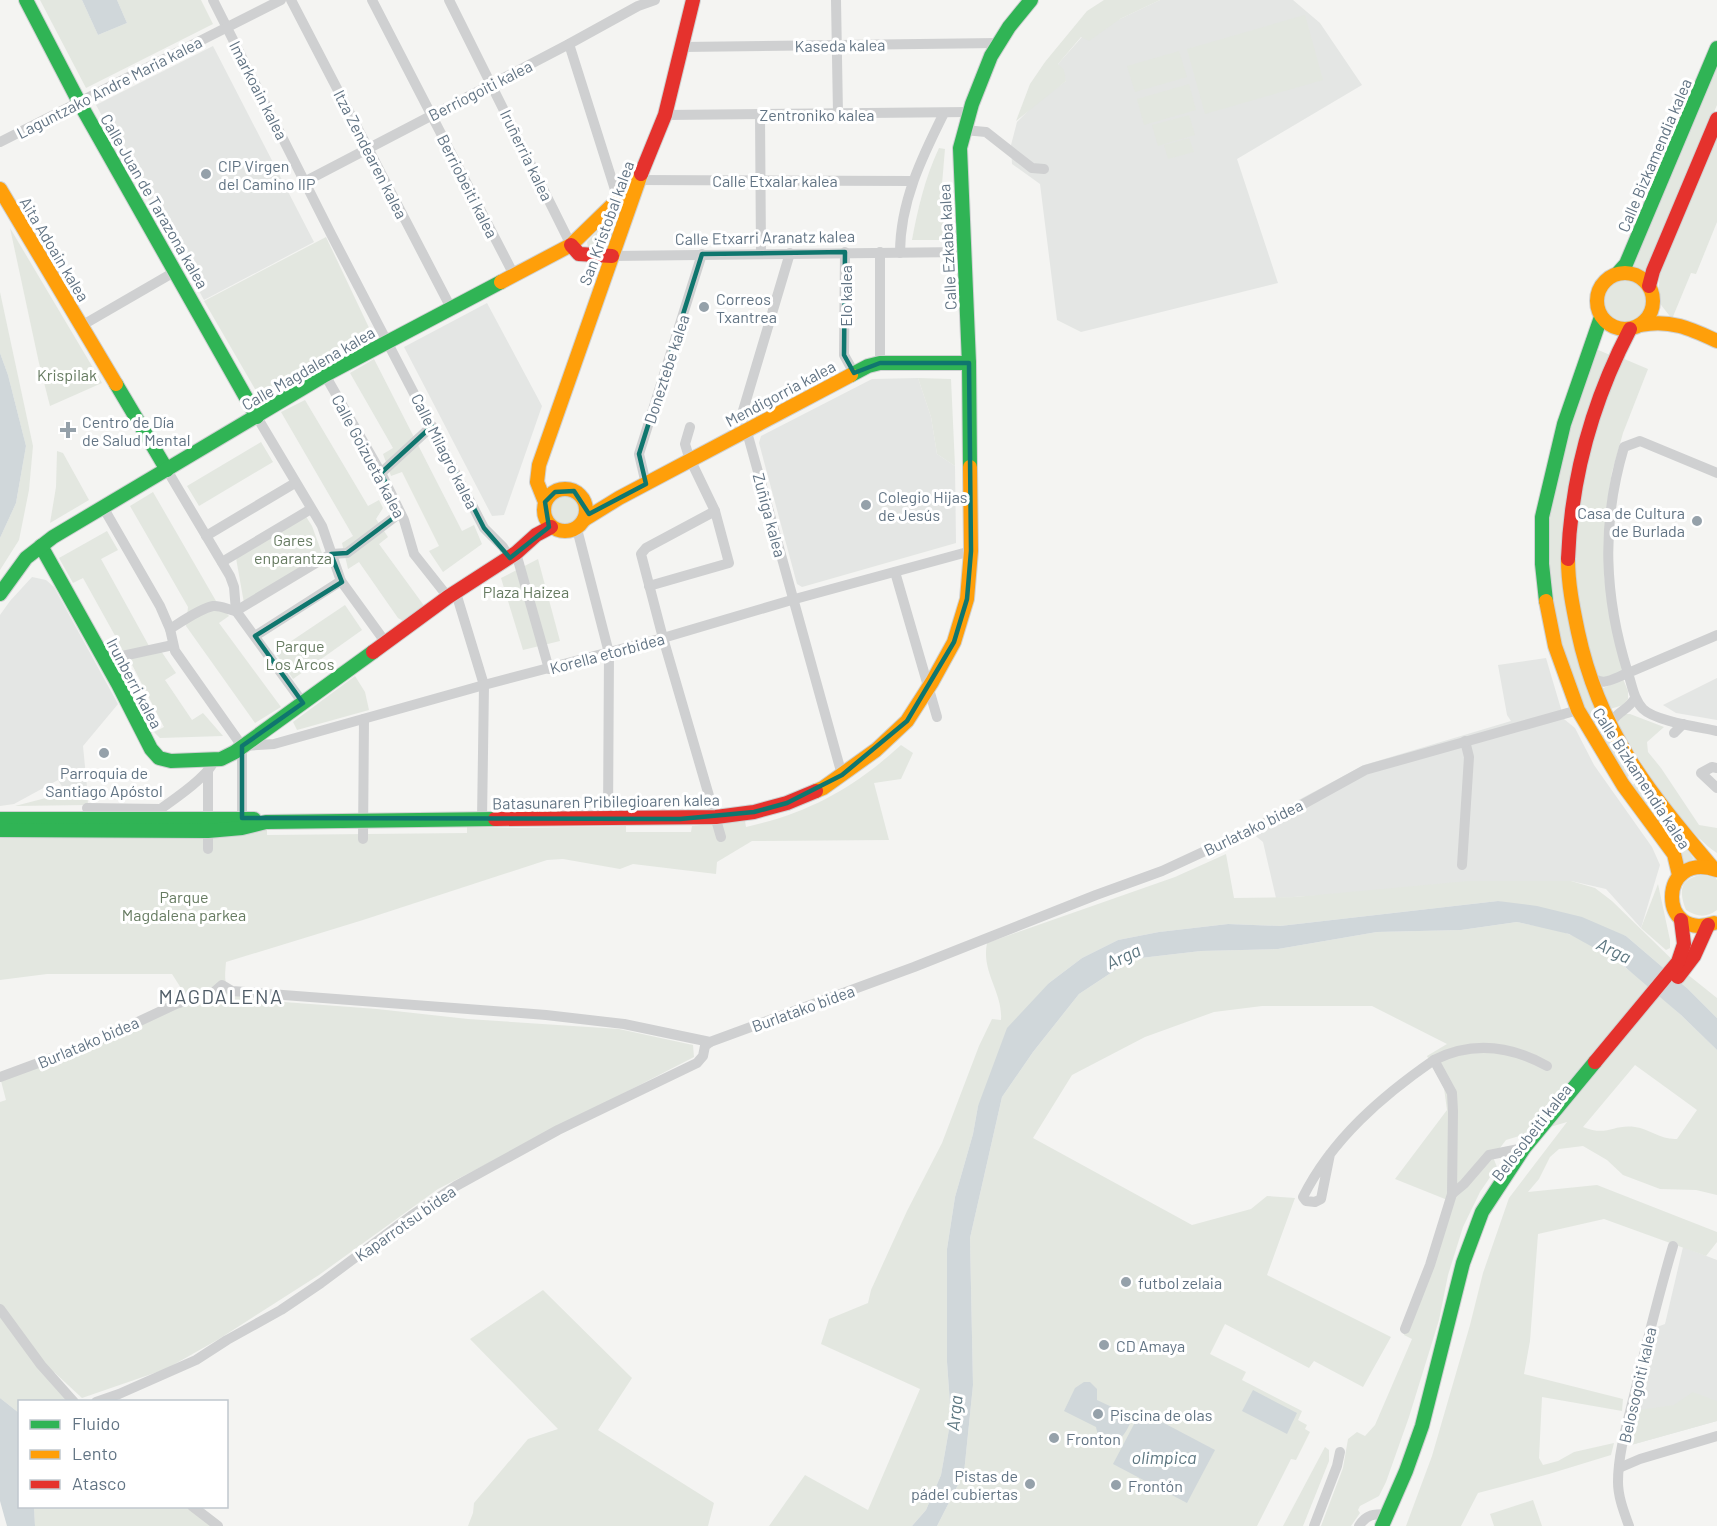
<svg xmlns="http://www.w3.org/2000/svg" width="1717" height="1526" font-family="Barlow,sans-serif">
	<style>
		.built { fill: #e4e6e4 }
		.green { fill: #e3e7e0; fill-rule: evenodd }
		.water { fill: #d0d7da }
		.lines { fill: none; stroke-linecap: round; stroke-linejoin: round }
		.fast-casing { stroke: #cfd1d2; stroke-width: 16 }
		.slow-casing { stroke: #cfd1d2; stroke-width: 16 }
		.jam-casing { stroke: #cfd1d2; stroke-width: 16 }
		.street { stroke: #cfd0d1; stroke-width: 10 }
		.fast { stroke: #30b455; stroke-width: 14 }
		.slow { stroke: #ff9f0a; stroke-width: 14 }
		.jam { stroke: #e5322d; stroke-width: 14 }
		.marked { fill: none; stroke: #0f766e; stroke-width: 4.5; stroke-linejoin: round }
		.poi-dot { fill: #95a1aa; stroke: #fff; stroke-width: 2 }
		.labels { text-anchor: middle; dominant-baseline: central; stroke-width: 6; stroke-linejoin: round; paint-order: stroke }
		.street-label { font-size: 16px; fill: #627484; stroke: #fff }
		.poi-label { font-size: 16px; fill: #627484; stroke: #fff; text-anchor: start }
		.park-label { font-size: 16px; fill: #667b61; stroke: #fff }
		.water-label { font-size: 18px; font-style: italic; fill: #5d7781; stroke: #fff }
		.quarter-label { font-size: 20px; letter-spacing: 1.5px; fill: #505d68; stroke: #fff }
	</style>
	<rect width="100%" height="100%" fill="#f4f4f2"/>
	<g class="built">
		<path d="M1160,0H1293L1320,23L1362,85L1237,159L1278,283L1081,332L1057,320L1040,184L1012,164L1011,145L1017,122L1036,103L1066,81L1058,64L1082,37Z"/>
		<path d="M213,46L314,242L204,300L96,105Z"/>
		<path d="M487,303L542,406L504,515L492,516L404,347Z"/>
		<path d="M918,378L931,417L937,454L955,466L956,543L802,587L797,584L759,443L761,436L872,379Z"/>
		<path d="M32,577L46,580L54,587L118,704L83,746L87,787L80,788L79,786L66,793L58,780L14,804L0,806V615L10,601Z"/>
		<path d="M1546,658L1564,719L1575,728L1594,765L1652,847L1660,865L1641,928L1606,889L1571,881L1276,898L1263,842L1246,828L1364,765L1511,721L1507,715L1498,665Z"/>
		<path d="M1717,678V720L1676,713L1663,705Z"/>
		<path d="M1683,1247L1717,1260V1421L1631,1445L1654,1328L1665,1324Z"/>
	</g>
	<g class="green">
		<path d="M40,0H82L98,35L127,23L117,0H201L213,24L86,88Z"/>
		<path d="M1104,0H1160L1120,19L1089,41L1081,37L1058,64L1064,70L1066,81L1016,121L1030,84L1045,62L1087,11Z"/>
		<path d="M1305,15L1323,80L1205,114L1187,49Z"/>
		<path d="M1179,51L1187,77L1135,92L1127,66Z"/>
		<path d="M1717,66V105L1645,273L1630,267Z"/>
		<path d="M1189,84L1196,110L1144,125L1137,99Z"/>
		<path d="M1189,115L1195,135L1158,146L1152,125Z"/>
		<path d="M1717,133V222L1696,274L1691,273L1672,319L1658,301L1660,270Z"/>
		<path d="M1189,138L1194,152L1168,159L1164,145Z"/>
		<path d="M939,148L945,149L942,184L944,240H912C918,208 925,178 939,148Z"/>
		<path d="M624,202L607,249L588,248L587,242Z"/>
		<path d="M10,228L102,383L50,406L39,363Z"/>
		<path d="M326,237L372,334L262,401L204,301Z"/>
		<circle cx="1625" cy="301" r="21"/>
		<path d="M0,292L33,446L29,490L19,540L0,570V538L16,503L26,446L8,375L0,353Z"/>
		<path d="M1596,349L1610,355L1586,421L1568,611L1631,774L1626,778L1601,740L1571,681L1552,611L1549,564V517L1561,448Z"/>
		<path d="M1622,358L1648,369L1623,433L1612,472L1606,510L1604,576L1611,619L1623,671L1604,679L1593,672L1577,600L1573,526L1595,422Z"/>
		<path d="M374,359L462,531L474,525L482,544L443,572L429,551L439,546L402,472L391,476L383,454L393,448L350,373Z"/>
		<path d="M918,378L951,379L955,466L937,454L931,417Z"/>
		<path d="M305,400L368,506L379,500L383,508L376,519L388,537L379,544L425,607L403,621L398,618L359,562L348,569L342,543L353,536L281,412Z"/>
		<path d="M261,442L273,462L199,506L187,486Z"/>
		<path d="M57,451L63,453L89,500L50,523L56,487Z"/>
		<path d="M153,492L216,601L229,616L219,623L281,707L255,723L186,626L188,607L130,506Z"/>
		<circle cx="565" cy="510" r="14"/>
		<path d="M305,515L312,526L323,556L244,603L236,558Z"/>
		<path d="M107,531L118,550L101,559L149,646L161,651L176,673L165,680L192,720L203,713L223,736L160,738L154,732L164,727L125,651L111,652L108,646L118,641L83,578L73,583L59,558Z"/>
		<path d="M538,559L560,641L523,650L501,578Z"/>
		<path d="M345,605L362,630L293,679L275,652Z"/>
		<path d="M355,676L365,692L369,710L297,730L293,722Z"/>
		<path d="M1623,679L1628,691V699L1623,705L1607,710L1601,689Z"/>
		<path d="M1620,714H1630L1664,727L1647,742L1648,752L1661,768L1699,825L1717,828V853C1682,830 1638,759 1617,722Z"/>
		<path d="M901,745L913,753L901,779L874,783L889,840L752,841L717,862L716,874L633,864L620,869L563,859L547,860L363,920L226,962C224,986 224,986 244,999L377,1009L468,1019L619,1029L693,1045L694,1057L438,1189L319,1275L219,1339L166,1369L82,1398L54,1372L66,1401L20,1402L19,1413L0,1398V1102L6,1100L1,1081L188,999L172,974H47L0,980V835L267,827V835L467,833V827L520,828L626,826V832H691L692,826L745,821L746,827C809,813 854,788 901,745Z"/>
		<path d="M1638,782L1694,859L1683,863L1630,786Z"/>
		<path d="M79,786L80,788L87,787L88,805L15,806L65,793Z"/>
		<path d="M1226,854L1234,898L1295,897L1468,881H1571L1595,888L1612,901L1687,974L1717,998V1018L1688,989L1626,936L1498,901L1280,926L1228,924L1159,932L1118,940L1082,958L1049,983L978,1106L973,1134L955,1197L947,1249V1362L951,1418L941,1475L926,1510L912,1526H769L805,1475L868,1510L920,1389L821,1344L829,1319L868,1303L871,1290L907,1211L942,1143L979,1046L992,1019L1001,1020C1003,992 981,972 987,943L1175,877Z"/>
		<path d="M1701,875L1715,877L1717,880V910C1706,918 1698,917 1686,910C1679,892 1679,879 1701,875Z"/>
		<path d="M1658,884L1670,940V948L1666,950L1641,928Z"/>
		<path d="M1517,922C1534,926 1555,928 1571,935C1628,961 1673,1007 1717,1050V1195L1696,1190L1660,1189L1623,1175L1607,1160L1583,1146L1559,1149L1550,1157L1539,1179L1528,1192L1597,1185L1717,1232V1242L1706,1256L1604,1219L1538,1234L1530,1341L1524,1374L1623,1399L1622,1411L1542,1397L1539,1458L1543,1465L1558,1461L1574,1452L1614,1443L1611,1455L1549,1474L1478,1493L1461,1526H1406L1432,1456L1470,1325L1483,1273L1509,1198L1567,1122L1506,1140L1493,1157L1497,1167L1480,1192L1463,1227L1448,1275L1439,1320L1409,1417L1386,1482L1379,1496L1360,1506L1358,1510L1360,1513L1351,1526H1321L1343,1468L1348,1439L1357,1432L1365,1436L1375,1425L1412,1339L1404,1335L1405,1329L1450,1201L1395,1179L1447,1110L1444,1088L1427,1056L1447,1044L1372,1006H1262L1214,1012L1145,1037L1072,1075L1033,1138L1192,1225L1251,1209L1267,1196L1295,1198L1267,1275L1391,1337L1363,1387L1314,1361L1309,1368L1225,1324L1210,1354L1246,1372L1242,1380L1302,1411L1298,1420L1307,1425L1305,1429L1310,1432L1296,1460L1291,1459L1257,1526H937L964,1473L973,1385L970,1238L1002,1097L1033,1052L1079,994L1132,959L1201,951L1278,949L1377,932L1461,930ZM1635,1065L1697,1110L1677,1139C1661,1140 1650,1129 1635,1127C1613,1124 1607,1137 1583,1127Z"/>
		<path d="M543,1290L632,1378L598,1430L714,1503L708,1526H468L473,1513L474,1503L528,1439L558,1429L470,1339Z"/>
		<path d="M1693,1392L1717,1401V1421L1631,1445L1638,1410L1674,1405Z"/>
		<path d="M1325,1447L1329,1450V1461L1303,1526H1283Z"/>
		<path d="M1533,1500L1542,1526H1494L1490,1514Z"/>
		<path d="M34,1507H194L221,1526H35Z"/>
	</g>
	<g class="water">
		<path d="M82,0H117L127,23L98,35Z"/>
		<path d="M0,353L8,375L26,446L16,503L0,538Z"/>
		<path d="M1498,901L1537,906L1582,917L1626,936L1688,989L1717,1018V1050L1681,1015L1618,961L1569,934L1517,922L1461,930L1377,932L1278,949L1201,951L1132,959L1079,994L1033,1052L1002,1097L970,1238L973,1385L964,1473L937,1526H912L926,1510L941,1475L951,1418L947,1362V1249L955,1197L973,1134L978,1106L1007,1028L1049,983L1082,958L1118,940L1159,932L1228,924L1280,926Z"/>
		<path d="M1084,1382H1090L1097,1389V1400L1133,1417C1126,1432 1123,1442 1105,1442L1098,1436L1096,1427L1064,1411L1075,1388Z"/>
		<path d="M1253,1390L1297,1413L1287,1434L1242,1411Z"/>
		<path d="M0,1398L19,1413L20,1506L34,1507L35,1526H7L0,1501Z"/>
		<path d="M1141,1411L1215,1450L1187,1503L1113,1464Z"/>
	</g>
	<g class="lines">
		<defs>
			<g id="fast">
				<path d="M26,0L79,102L257,417"/>
				<path d="M1618,273L1626,264L1717,48"/>
				<path d="M851,375L868,366L880,363H969"/>
				<path d="M116,384L167,470"/>
				<path d="M970,467L969,363L960,148L972,104L991,56L1009,27L1031,0"/>
				<path d="M41,546L118,684L151,749L159,758L171,761L221,759L235,752L373,652"/>
				<path d="M0,594L26,558L53,537L325,375L501,282"/>
				<path d="M1546,601L1542,564V517L1564,424L1601,317"/>
				<path d="M0,819H254"/>
				<path d="M0,830L208,831L242,828L266,822L495,819"/>
				<path d="M1382,1526L1406,1471L1422,1426L1463,1263L1482,1212L1524,1148L1595,1062"/>
			</g>
			<g id="slow">
				<path d="M0,189L116,384"/>
				<circle cx="1625" cy="301" r="28"/>
				<path d="M501,282L571,245L638,180"/>
				<path d="M1641,325C1670,319 1691,329 1717,341"/>
				<circle cx="565" cy="510" r="21"/>
				<path d="M545,502L537,482L539,465L641,174"/>
				<path d="M585,519L619,498L851,375"/>
				<path d="M1568,559C1568,584 1573,608 1578,632C1599,731 1648,791 1712,867"/>
				<path d="M1546,601L1555,646L1578,710L1623,785L1674,854L1679,875"/>
				<path d="M816,791L823,788L876,750L907,721L932,682L954,642L967,599L971,551L970,467"/>
				<path d="M1714,923C1658,943 1657,850 1717,870"/>
			</g>
			<g id="jam">
				<path d="M641,174L665,115L693,0"/>
				<path d="M571,245L579,254L612,256"/>
				<path d="M1649,286L1653,271L1717,119"/>
				<path d="M1568,559C1571,477 1592,402 1630,329"/>
				<path d="M373,652L448,597L516,553L536,535L551,527"/>
				<path d="M495,819L716,817L754,812L787,803L816,791"/>
				<path d="M1678,977L1694,956L1708,925"/>
				<path d="M1595,1062L1678,962L1684,944L1681,920"/>
			</g>
		</defs>
		<use href="#fast" class="fast-casing"/>
		<use href="#slow" class="slow-casing"/>
		<use href="#jam" class="jam-casing"/>
		<g class="street">
			<path d="M213,0L331,234L484,528L503,547L509,557"/>
			<path d="M291,0L451,308"/>
			<path d="M372,0L514,275"/>
			<path d="M449,0L571,245"/>
			<path d="M836,0L838,114"/>
			<path d="M569,44L618,199"/>
			<path d="M682,47L998,43"/>
			<path d="M760,114L761,254"/>
			<path d="M665,115L970,112"/>
			<path d="M964,130L986,132L1032,168L1044,169"/>
			<path d="M0,142L281,0"/>
			<path d="M638,180L912,181"/>
			<path d="M306,181L569,44L638,6L655,0"/>
			<path d="M845,252L844,355L854,373"/>
			<path d="M790,253L742,414L842,775"/>
			<path d="M900,253C900,202 922,157 944,113"/>
			<path d="M612,256L964,252"/>
			<path d="M81,326L176,271"/>
			<path d="M880,363V252"/>
			<path d="M325,375L381,473L404,520L414,554L448,597"/>
			<path d="M257,417L322,526L341,581L386,643"/>
			<path d="M167,470L230,576L234,587L236,611L303,703"/>
			<path d="M381,473L432,426"/>
			<path d="M646,484L639,454L702,254"/>
			<path d="M103,507L160,606L170,629L175,651L242,746"/>
			<path d="M715,511L646,548L641,554L663,638L721,837"/>
			<path d="M577,529L609,653L608,819"/>
			<path d="M206,536L295,483"/>
			<path d="M516,553L549,669"/>
			<path d="M222,562L311,509"/>
			<path d="M895,572L937,717"/>
			<path d="M649,586L729,563L715,511L689,457L685,444L690,427"/>
			<path d="M456,593L484,685L482,820"/>
			<path d="M170,629C181,622 201,608 213,606C221,605 228,610 236,611L331,554L347,553L400,513"/>
			<path d="M1717,635L1628,673C1632,685 1634,700 1643,709C1655,721 1699,727 1717,731"/>
			<path d="M255,636L341,581"/>
			<path d="M104,660L173,645"/>
			<path d="M1589,675C1603,688 1612,679 1628,673C1604,597 1601,524 1624,447L1640,441L1717,473"/>
			<path d="M1610,727C1614,712 1628,711 1635,698"/>
			<path d="M1674,733L1683,724"/>
			<path d="M242,746L274,744L484,685L663,638L795,599L971,551"/>
			<path d="M242,746V818"/>
			<path d="M1717,768L1712,767L1701,773L1717,788"/>
			<path d="M208,770V849"/>
			<path d="M87,808L160,809"/>
			<path d="M145,820C161,808 210,777 214,760"/>
			<path d="M363,839L364,719"/>
			<path d="M1462,865L1469,757L1465,741"/>
			<path d="M1434,1060C1472,1041 1511,1046 1547,1066"/>
			<path d="M0,1077L95,1042L176,1004L214,992L222,985L232,991L546,1015L624,1024L710,1042L914,967L1096,895L1162,871L1287,813L1365,770L1578,710"/>
			<path d="M1330,1154L1321,1199L1315,1202L1306,1201L1303,1197C1332,1139 1382,1096 1434,1060L1452,1093L1453,1111L1452,1194L1430,1265L1405,1329"/>
			<path d="M1452,1194L1464,1184L1489,1155L1524,1148"/>
			<path d="M0,1309L41,1365L74,1402"/>
			<path d="M96,1402L119,1394L196,1360L227,1340L281,1310L321,1283L411,1216L456,1186L558,1130L697,1063L703,1056L705,1046L710,1042"/>
			<path d="M1619,1468L1640,1459L1717,1436"/>
			<path d="M192,1506L218,1526"/>
			<path d="M1314,1526L1337,1466L1340,1452"/>
			<path d="M1359,1526C1366,1514 1374,1514 1388,1514"/>
			<path d="M1629,1526C1624,1512 1618,1497 1618,1482C1618,1454 1627,1424 1634,1396C1646,1346 1658,1296 1673,1246"/>
		</g>
		<use href="#fast" class="fast"/>
		<use href="#slow" class="slow"/>
		<use href="#jam" class="jam"/>
	</g>
	<path class="marked" d="M845,252L844,355L854,373L880,363H969L971,551L967,599L954,642L907,721L842,775L787,803L754,812L680,819L242,818V746L303,703L255,636L342,582L331,554L347,553L400,513L381,473L432,426L484,528L510,558L549,527L545,502L555,492L574,491L589,514L646,484L639,454L702,254Z"/>
	<g class="poi-dot">
		<circle cx="206" cy="174" r="6"/>
		<circle cx="704" cy="307" r="6"/>
		<path d="M65 421h6v6h6v6h-6v6h-6v-6h-6v-6h6z"/>
		<circle cx="866" cy="505" r="6"/>
		<circle cx="1697" cy="521" r="6"/>
		<circle cx="104" cy="753" r="6"/>
		<circle cx="1126" cy="1282" r="6"/>
		<circle cx="1104" cy="1345" r="6"/>
		<circle cx="1098" cy="1414" r="6"/>
		<circle cx="1054" cy="1438" r="6"/>
		<circle cx="1030" cy="1484" r="6"/>
		<circle cx="1116" cy="1485" r="6"/>
	</g>
	<g class="labels">
		<g class="street-label">
			<text transform="translate(840 45) rotate(-1)">Kaseda kalea</text>
			<text transform="translate(109 87) rotate(-27)">Laguntzako Andre Maria kalea</text>
			<text transform="translate(259 90) rotate(63)">Imarkoain kalea</text>
			<text transform="translate(480 90) rotate(-27)">Berriogoiti kalea</text>
			<text x="817" y="114">Zentroniko kalea</text>
			<text transform="translate(371 154) rotate(63)">Itza Zendearen kalea</text>
			<text transform="translate(527 155) rotate(64)">Iruñerria kalea</text>
			<text transform="translate(1654 155) rotate(-67)">Calle Bizkamendia kalea</text>
			<text x="775" y="180">Calle Etxalar kalea</text>
			<text transform="translate(468 186) rotate(63)">Berriobeiti kalea</text>
			<text transform="translate(155 201) rotate(60)">Calle Juan de Tarazona kalea</text>
			<text transform="translate(606 223) rotate(-70)">San Kristobal kalea</text>
			<text transform="translate(765 237) rotate(-1)">Calle Etxarri Aranatz kalea</text>
			<text transform="translate(947 247) rotate(-93)">Calle Ezkaba kalea</text>
			<text transform="translate(55 249) rotate(59)">Aita Adoain kalea</text>
			<text transform="translate(845 296) rotate(-90)">Elo kalea</text>
			<text transform="translate(308 368) rotate(-30)">Calle Magdalena kalea</text>
			<text transform="translate(666 369) rotate(-72)">Doneztebe kalea</text>
			<text transform="translate(780 393) rotate(-28)">Mendigorria kalea</text>
			<text transform="translate(445 451) rotate(63)">Calle Milagro kalea</text>
			<text transform="translate(369 456) rotate(62)">Calle Goizueta kalea</text>
			<text transform="translate(770 515) rotate(75)">Zuñiga kalea</text>
			<text transform="translate(607 653) rotate(-15)">Korella etorbidea</text>
			<text transform="translate(135 683) rotate(62)">Irunberri kalea</text>
			<text transform="translate(1642 778) rotate(57)">Calle Bizkamendia kalea</text>
			<text transform="translate(606 801) rotate(-1)">Batasunaren Pribilegioaren kalea</text>
			<text transform="translate(1253 827) rotate(-26)">Burlatako bidea</text>
			<text transform="translate(803 1008) rotate(-20)">Burlatako bidea</text>
			<text transform="translate(88 1042) rotate(-23)">Burlatako bidea</text>
			<text transform="translate(1531 1132) rotate(-52)">Belosobeiti kalea</text>
			<text transform="translate(405 1223) rotate(-35)">Kaparrotsu bidea</text>
			<text transform="translate(1637 1385) rotate(-77)">Belosogoiti kalea</text>
		</g>
		<g class="poi-label">
			<text x="218" y="165">CIP Virgen<tspan x="218" dy="18">del Camino IIP</tspan></text>
			<text x="716" y="298">Correos<tspan x="716" dy="18">Txantrea</tspan></text>
			<text x="82" y="421">Centro de Día<tspan x="82" dy="18">de Salud Mental</tspan></text>
			<text x="878" y="496">Colegio Hijas<tspan x="878" dy="18">de Jesús</tspan></text>
			<text x="1685" y="512" text-anchor="end">Casa de Cultura<tspan x="1685" dy="18">de Burlada</tspan></text>
			<text x="104" y="772" text-anchor="middle">Parroquia de<tspan x="104" dy="18">Santiago Apóstol</tspan></text>
			<text x="1138" y="1282">futbol zelaia</text>
			<text x="1116" y="1345">CD Amaya</text>
			<text x="1110" y="1414">Piscina de olas</text>
			<text x="1066" y="1438">Fronton</text>
			<text x="1018" y="1475" text-anchor="end">Pistas de<tspan x="1018" dy="18">pádel cubiertas</tspan></text>
			<text x="1128" y="1485">Frontón</text>
		</g>
		<g class="park-label">
			<text x="67" y="374">Krispilak</text>
			<text x="293" y="539">Gares<tspan x="293" dy="18">enparantza</tspan></text>
			<text x="526" y="591">Plaza Haizea</text>
			<text x="300" y="645">Parque<tspan x="300" dy="18">Los Arcos</tspan></text>
			<text x="184" y="896">Parque<tspan x="184" dy="18">Magdalena parkea</tspan></text>
		</g>
		<g class="water-label">
			<text transform="translate(1614 950) rotate(26)">Arga</text>
			<text transform="translate(1123 956) rotate(-25)">Arga</text>
			<text transform="translate(954 1413) rotate(-84)">Arga</text>
			<text x="1164" y="1457">olimpica</text>
		</g>
		<g class="quarter-label">
			<text x="221" y="996">MAGDALENA</text>
		</g>
	</g>
	<rect x="18" y="1400" width="210" height="108" fill="#ffffff" stroke="#c0c7ce" stroke-width="1.5"/>
	<rect x="30" y="1420" width="30" height="9" fill="#30b455" stroke="#c0c7ce" stroke-width="1.5"/>
	<text x="72" y="1430" font-size="18" fill="#627484">Fluido</text>
	<rect x="30" y="1450" width="30" height="9" fill="#ff9f0a" stroke="#c0c7ce" stroke-width="1.5"/>
	<text x="72" y="1460" font-size="18" fill="#627484">Lento</text>
	<rect x="30" y="1480" width="30" height="9" fill="#e5322d" stroke="#c0c7ce" stroke-width="1.5"/>
	<text x="72" y="1490" font-size="18" fill="#627484">Atasco</text>
</svg>
